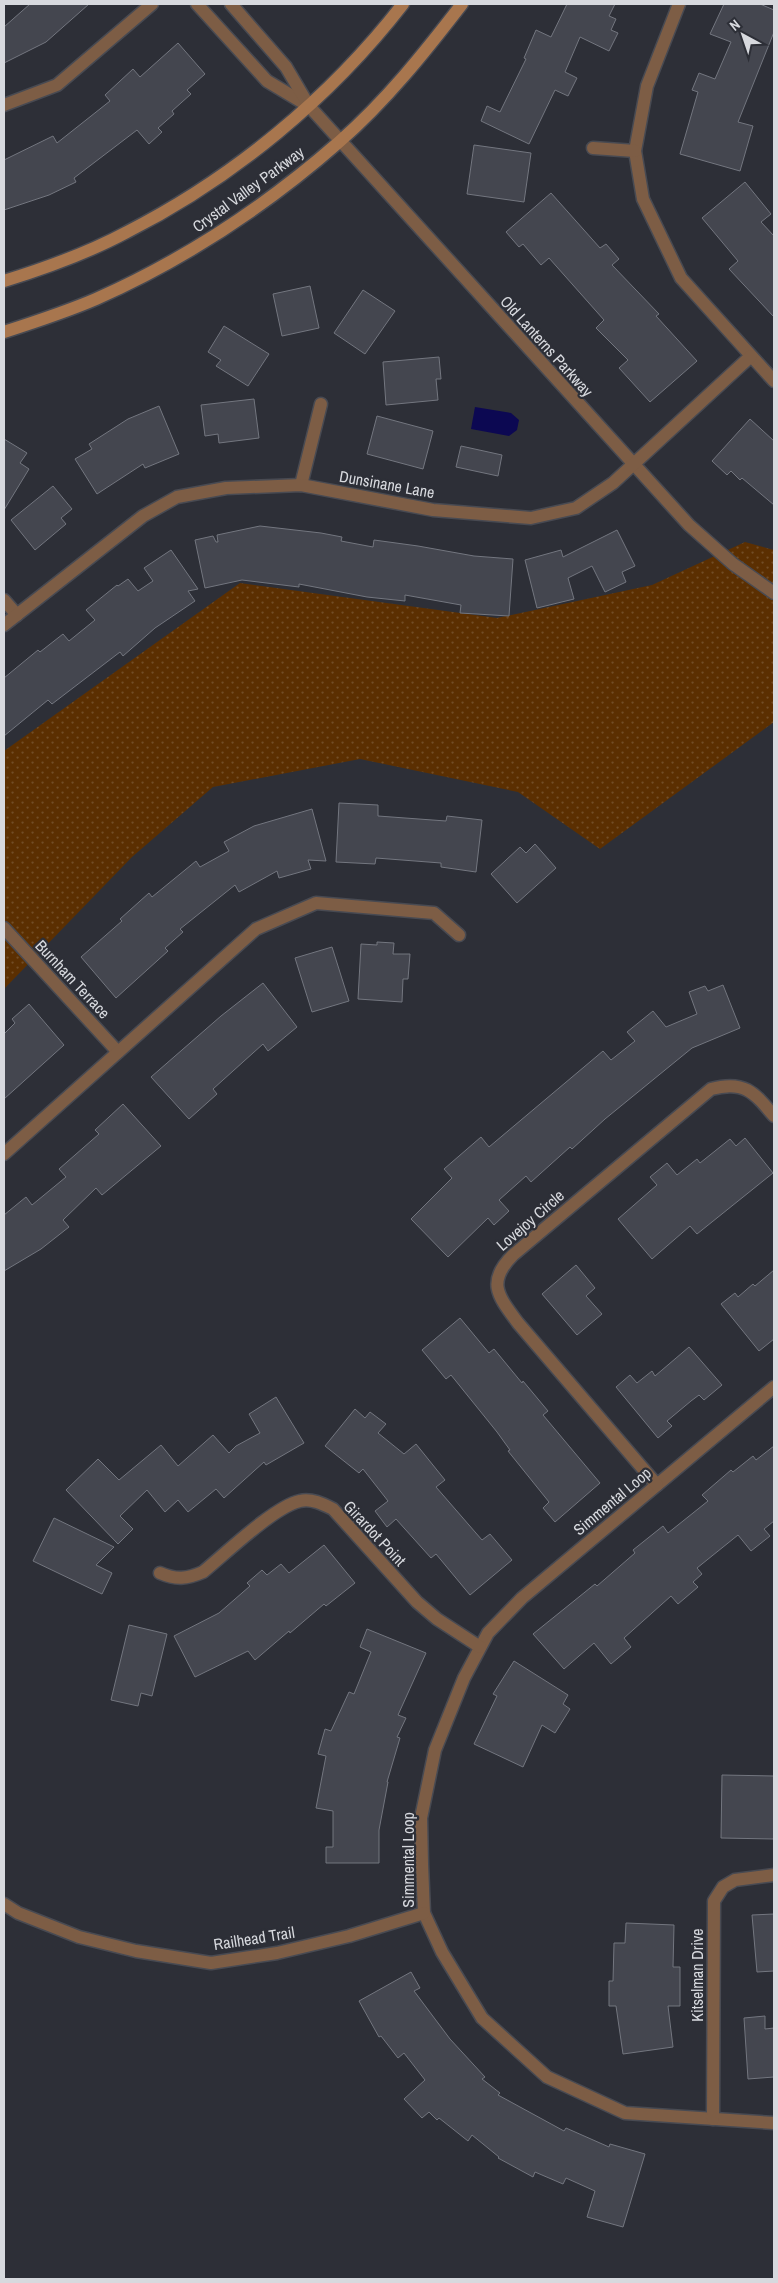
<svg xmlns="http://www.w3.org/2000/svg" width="778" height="2283" font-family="'Archivo Narrow',sans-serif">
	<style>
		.grass { fill: url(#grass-dots) }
		.water { fill: #0c0852 }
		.building { fill: #44464f; stroke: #73767f }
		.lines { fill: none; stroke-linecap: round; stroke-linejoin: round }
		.minor-casing { stroke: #484a52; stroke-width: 15 }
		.secondary-casing { stroke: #484a52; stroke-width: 15 }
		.minor { stroke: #7d5d45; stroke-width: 12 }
		.secondary { stroke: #a8764e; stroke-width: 12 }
		.labels { text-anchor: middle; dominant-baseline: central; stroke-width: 4.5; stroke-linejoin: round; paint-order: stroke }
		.street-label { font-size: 16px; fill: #d7d9de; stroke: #2d2f37 }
	</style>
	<defs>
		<pattern id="grass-dots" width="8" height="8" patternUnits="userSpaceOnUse" patternTransform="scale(1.25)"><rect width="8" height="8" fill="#5b2f01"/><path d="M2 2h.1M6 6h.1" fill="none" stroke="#724d26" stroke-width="1.8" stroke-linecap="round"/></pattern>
	</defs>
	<rect width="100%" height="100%" fill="#2d2f37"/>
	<path class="grass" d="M745,542L774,550V722L600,849L518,792L360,759L213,787L132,857L4,989V751L240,583L497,618L652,585Z"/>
	<path class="water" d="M475,407L511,413L519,420L517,430L509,436L471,429Z"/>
	<g class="building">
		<path d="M30,4H89L46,42L4,63V27Z"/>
		<path d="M567,4H615L609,16L616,19L611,30L618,33L609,51L580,37L565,72L577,78L568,96L555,90L529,144L481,121L487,106L500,112L526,59L524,58L536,30L551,37Z"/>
		<path d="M724,4H760L774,10V32L738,122L753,126L740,171L680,154L698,92L692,90L699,73L715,79L731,42L710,34Z"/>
		<path d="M178,43L205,74L187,90L191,94L172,111L174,114L158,128L162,132L149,144L137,130L74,178L76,182L49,195L4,210V160L53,136L57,143L110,101L105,95L133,69L140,77Z"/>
		<path d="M474,145L531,153L524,202L467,194Z"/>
		<path d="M745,182L771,214L761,222L774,236V317L729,269L738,261L702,218Z"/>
		<path d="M551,193L600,248L606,244L619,259L612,265L659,314L656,316L697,361L650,402L619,368L628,360L596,328L604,320L549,258L541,265L523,244L519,247L506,232Z"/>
		<path d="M310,286L319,328L282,336L273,294Z"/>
		<path d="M363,290L395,311L365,354L334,333Z"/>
		<path d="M224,326L269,354L248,386L216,366L221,360L208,352Z"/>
		<path d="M439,357L441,379H436L438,400L386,405L383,362Z"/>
		<path d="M254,399L259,438L219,443L218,434L205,436L201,405Z"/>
		<path d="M159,406L179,454L145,468L143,464L97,494L75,459L92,449L89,444L128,419Z"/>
		<path d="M377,416L433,431L423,469L367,454Z"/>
		<path d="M750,419L774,441V505L742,478L740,480L731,471L727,475L712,461Z"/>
		<path d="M4,439L27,453L20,463L29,469L4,510Z"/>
		<path d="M461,446L502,455L498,476L456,467Z"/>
		<path d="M53,486L72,509L61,518L66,524L35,550L11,520Z"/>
		<path d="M260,526L321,533L342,537L341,541L373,547L374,540L418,546L474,556L513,559L509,616L460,613L461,605L405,595V601L367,597L299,584V587L242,580L205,588L195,540L213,536L216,542H218L217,535Z"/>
		<path d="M617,530L635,566L622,572L626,582L605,592L592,566L568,578L574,599L537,608L525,560L561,550L563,557Z"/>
		<path d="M171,550L198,589L188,591L195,601L155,628L123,656L120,652L52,704L48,700L4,736V678L38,650L40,652L63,634L69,641L95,620L86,610L117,585L118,586L128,579L138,591L153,581L144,568Z"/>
		<path d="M339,803L378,805V816L446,821L447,816L482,820L476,872L441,867V863L376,858L375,864L336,862Z"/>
		<path d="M312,809L326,861L308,860L311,869L279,878L277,871L239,892L235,885L180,929L183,932L165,948L168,951L116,998L81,957L122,921L120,919L149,893L152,897L196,861L200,867L229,851L224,842L254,826Z"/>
		<path d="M535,844L556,868L517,903L491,874L520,847L526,853Z"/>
		<path d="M377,942L394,943L393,954H410L408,979H403L402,1002L358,999L361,944L377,945Z"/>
		<path d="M332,947L349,1001L312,1012L295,958Z"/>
		<path d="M263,983L297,1027L268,1051L263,1044L213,1089L217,1094L189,1119L151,1077L221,1016Z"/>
		<path d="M723,985L740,1028L692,1048L605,1119L572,1149L570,1147L531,1182L526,1176L499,1200L509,1211L494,1225L488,1218L448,1257L411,1219L452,1178L444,1169L481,1137L489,1147L603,1051L611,1060L635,1041L627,1032L653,1011L666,1027L697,1014L689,992L705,986L708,991Z"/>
		<path d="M29,1004L64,1045L4,1099V1034L15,1023L12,1019Z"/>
		<path d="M123,1104L161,1146L102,1195L96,1188L63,1220L69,1227L41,1249L4,1271V1215L26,1197L32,1205L66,1177L59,1169L99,1134L95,1130Z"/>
		<path d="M745,1138L773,1173L697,1234L690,1226L652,1259L618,1219L657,1185L650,1177L667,1163L677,1175L697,1159L700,1163L730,1139L736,1146Z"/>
		<path d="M576,1265L595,1288L586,1296L602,1314L577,1335L542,1294Z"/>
		<path d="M774,1270V1339L759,1351L721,1304L735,1293L738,1297L753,1284L755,1286Z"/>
		<path d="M460,1318L489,1353L494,1349L522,1383L523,1381L548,1411L543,1415L600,1483L555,1522L543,1508L549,1502L508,1451L510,1450L497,1432L451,1375L446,1379L422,1350Z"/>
		<path d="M689,1347L722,1385L704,1400L699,1395L691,1401L667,1421L672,1426L658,1438L616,1387L630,1375L637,1383L652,1371L655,1376Z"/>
		<path d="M276,1397L304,1443L266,1465L264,1462L224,1498L216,1489L188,1512L178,1500L165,1512L147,1490L120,1516L133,1529L118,1544L66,1490L98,1459L119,1480L161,1445L178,1466L213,1435L229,1453L236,1446L260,1433L249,1414Z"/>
		<path d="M355,1409L365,1418L370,1412L386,1424L378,1433L404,1454L416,1444L445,1480L436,1487L482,1540L490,1534L512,1560L470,1595L436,1554L431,1558L396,1519L387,1527L375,1511L388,1501L363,1469L359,1473L325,1446Z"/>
		<path d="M774,1446V1521L764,1529L770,1536L751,1551L738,1535L697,1568L702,1574L693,1582L698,1587L678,1604L671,1596L624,1638L631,1647L611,1664L594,1643L564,1669L533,1634L595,1584L597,1586L635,1553L633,1550L663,1526L668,1533L708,1501L702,1495L731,1470L733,1472L753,1456L756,1460Z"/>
		<path d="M54,1518L114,1547L96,1565L112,1573L102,1594L33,1561Z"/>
		<path d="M324,1545L355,1583L326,1606L324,1604L290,1633L289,1631L255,1660L248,1651L195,1677L174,1636L219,1613L250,1586L247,1583L262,1570L267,1575L281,1564L289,1573Z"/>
		<path d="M129,1625L167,1634L152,1696L141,1693L138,1706L111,1700Z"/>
		<path d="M367,1629L426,1653L398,1715L406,1718L397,1737L400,1738L387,1782H388L379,1830V1863H326V1847H333V1811L316,1808L326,1756L318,1754L325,1729L331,1731L349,1692L354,1694L371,1652L360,1647Z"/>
		<path d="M514,1661L568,1695L563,1704L570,1709L555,1733L542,1725L523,1767L474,1744L497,1696L493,1694Z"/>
		<path d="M722,1775L774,1776V1839L721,1838Z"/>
		<path d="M774,1914V1971L757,1972L752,1915Z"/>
		<path d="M626,1923L674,1925L673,1967H680V2006H668L673,2047L623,2054L616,2006H609V1981H613L614,1943H625Z"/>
		<path d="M411,1972L420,1988L414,1991L450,2039L485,2077L482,2079L500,2093L498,2095L564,2131L566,2128L609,2147L610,2144L645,2154L623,2227L587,2217L595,2191L566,2178L563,2184L535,2172L533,2177L498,2158L499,2157L472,2135L468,2141L439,2118L437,2120L429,2112L422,2118L404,2099L425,2080L404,2053L398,2058L381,2036L379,2037L359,2001Z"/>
		<path d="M765,2016V2029L774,2028V2077L748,2079L744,2018Z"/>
	</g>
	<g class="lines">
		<defs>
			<g id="minor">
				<path d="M197,4L267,81L307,105"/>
				<path d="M231,4L286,67L309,106L689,525L733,564L774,593"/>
				<path d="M679,4L647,86L635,151L643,199L681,278L774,381"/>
				<path d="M4,105L57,85L152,4"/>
				<path d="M593,148L635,151"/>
				<path d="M301,485L321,404"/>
				<path d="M4,600L17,615"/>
				<path d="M4,625L143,516L177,497L226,488L301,485L433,510L531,518L576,508L613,483L751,356"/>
				<path d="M4,928L118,1052"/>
				<path d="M4,1154L256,929L316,903L434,913L459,935"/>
				<path d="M774,1387L522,1598L488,1633L464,1678L435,1750L421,1818L422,1864L424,1913L442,1952L482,2018L547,2077L625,2113L774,2123"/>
				<path d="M657,1485L518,1323C498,1296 486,1282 513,1255L711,1089C744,1080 754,1092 774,1116"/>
				<path d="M160,1573C176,1580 187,1579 203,1572C225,1554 275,1506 300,1501C311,1498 323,1504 333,1509L417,1602L437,1619L480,1647"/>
				<path d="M4,1904L18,1913L79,1937L136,1951L211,1963L277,1953L349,1936L424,1913"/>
				<path d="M713,2119L714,1901L723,1887L735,1880L774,1875"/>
			</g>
			<g id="secondary">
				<path d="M4,281C46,268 88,253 127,232C233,178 330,98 403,4"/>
				<path d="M4,332C35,322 66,312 96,299C184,260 267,205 339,142C386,101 425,52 462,4"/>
			</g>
		</defs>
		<use href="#minor" class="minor-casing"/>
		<use href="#secondary" class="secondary-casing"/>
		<use href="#minor" class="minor"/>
		<use href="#secondary" class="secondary"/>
	</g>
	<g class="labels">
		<g class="street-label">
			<text transform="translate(248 189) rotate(-36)">Crystal Valley Parkway</text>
			<text transform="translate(547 346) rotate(48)">Old Lanterns Parkway</text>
			<text transform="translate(387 484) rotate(10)">Dunsinane Lane</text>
			<text transform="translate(73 979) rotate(47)">Burnham Terrace</text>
			<text transform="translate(530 1220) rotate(-41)">Lovejoy Circle</text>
			<text transform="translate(612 1501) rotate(-40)">Simmental Loop</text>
			<text transform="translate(375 1533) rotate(47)">Girardot Point</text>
			<text transform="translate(408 1860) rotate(-90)">Simmental Loop</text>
			<text transform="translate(254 1938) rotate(-9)">Railhead Trail</text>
			<text transform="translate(697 1975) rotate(-90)">Kitselman Drive</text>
		</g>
	</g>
	<rect width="778" height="2283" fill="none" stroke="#d7d9de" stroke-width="10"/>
	<g transform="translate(743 35) rotate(320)" stroke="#2d2f37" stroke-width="4" paint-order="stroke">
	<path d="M0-4L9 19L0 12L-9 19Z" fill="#d7d9de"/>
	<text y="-8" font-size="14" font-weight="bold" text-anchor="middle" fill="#d7d9de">N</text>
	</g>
</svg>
